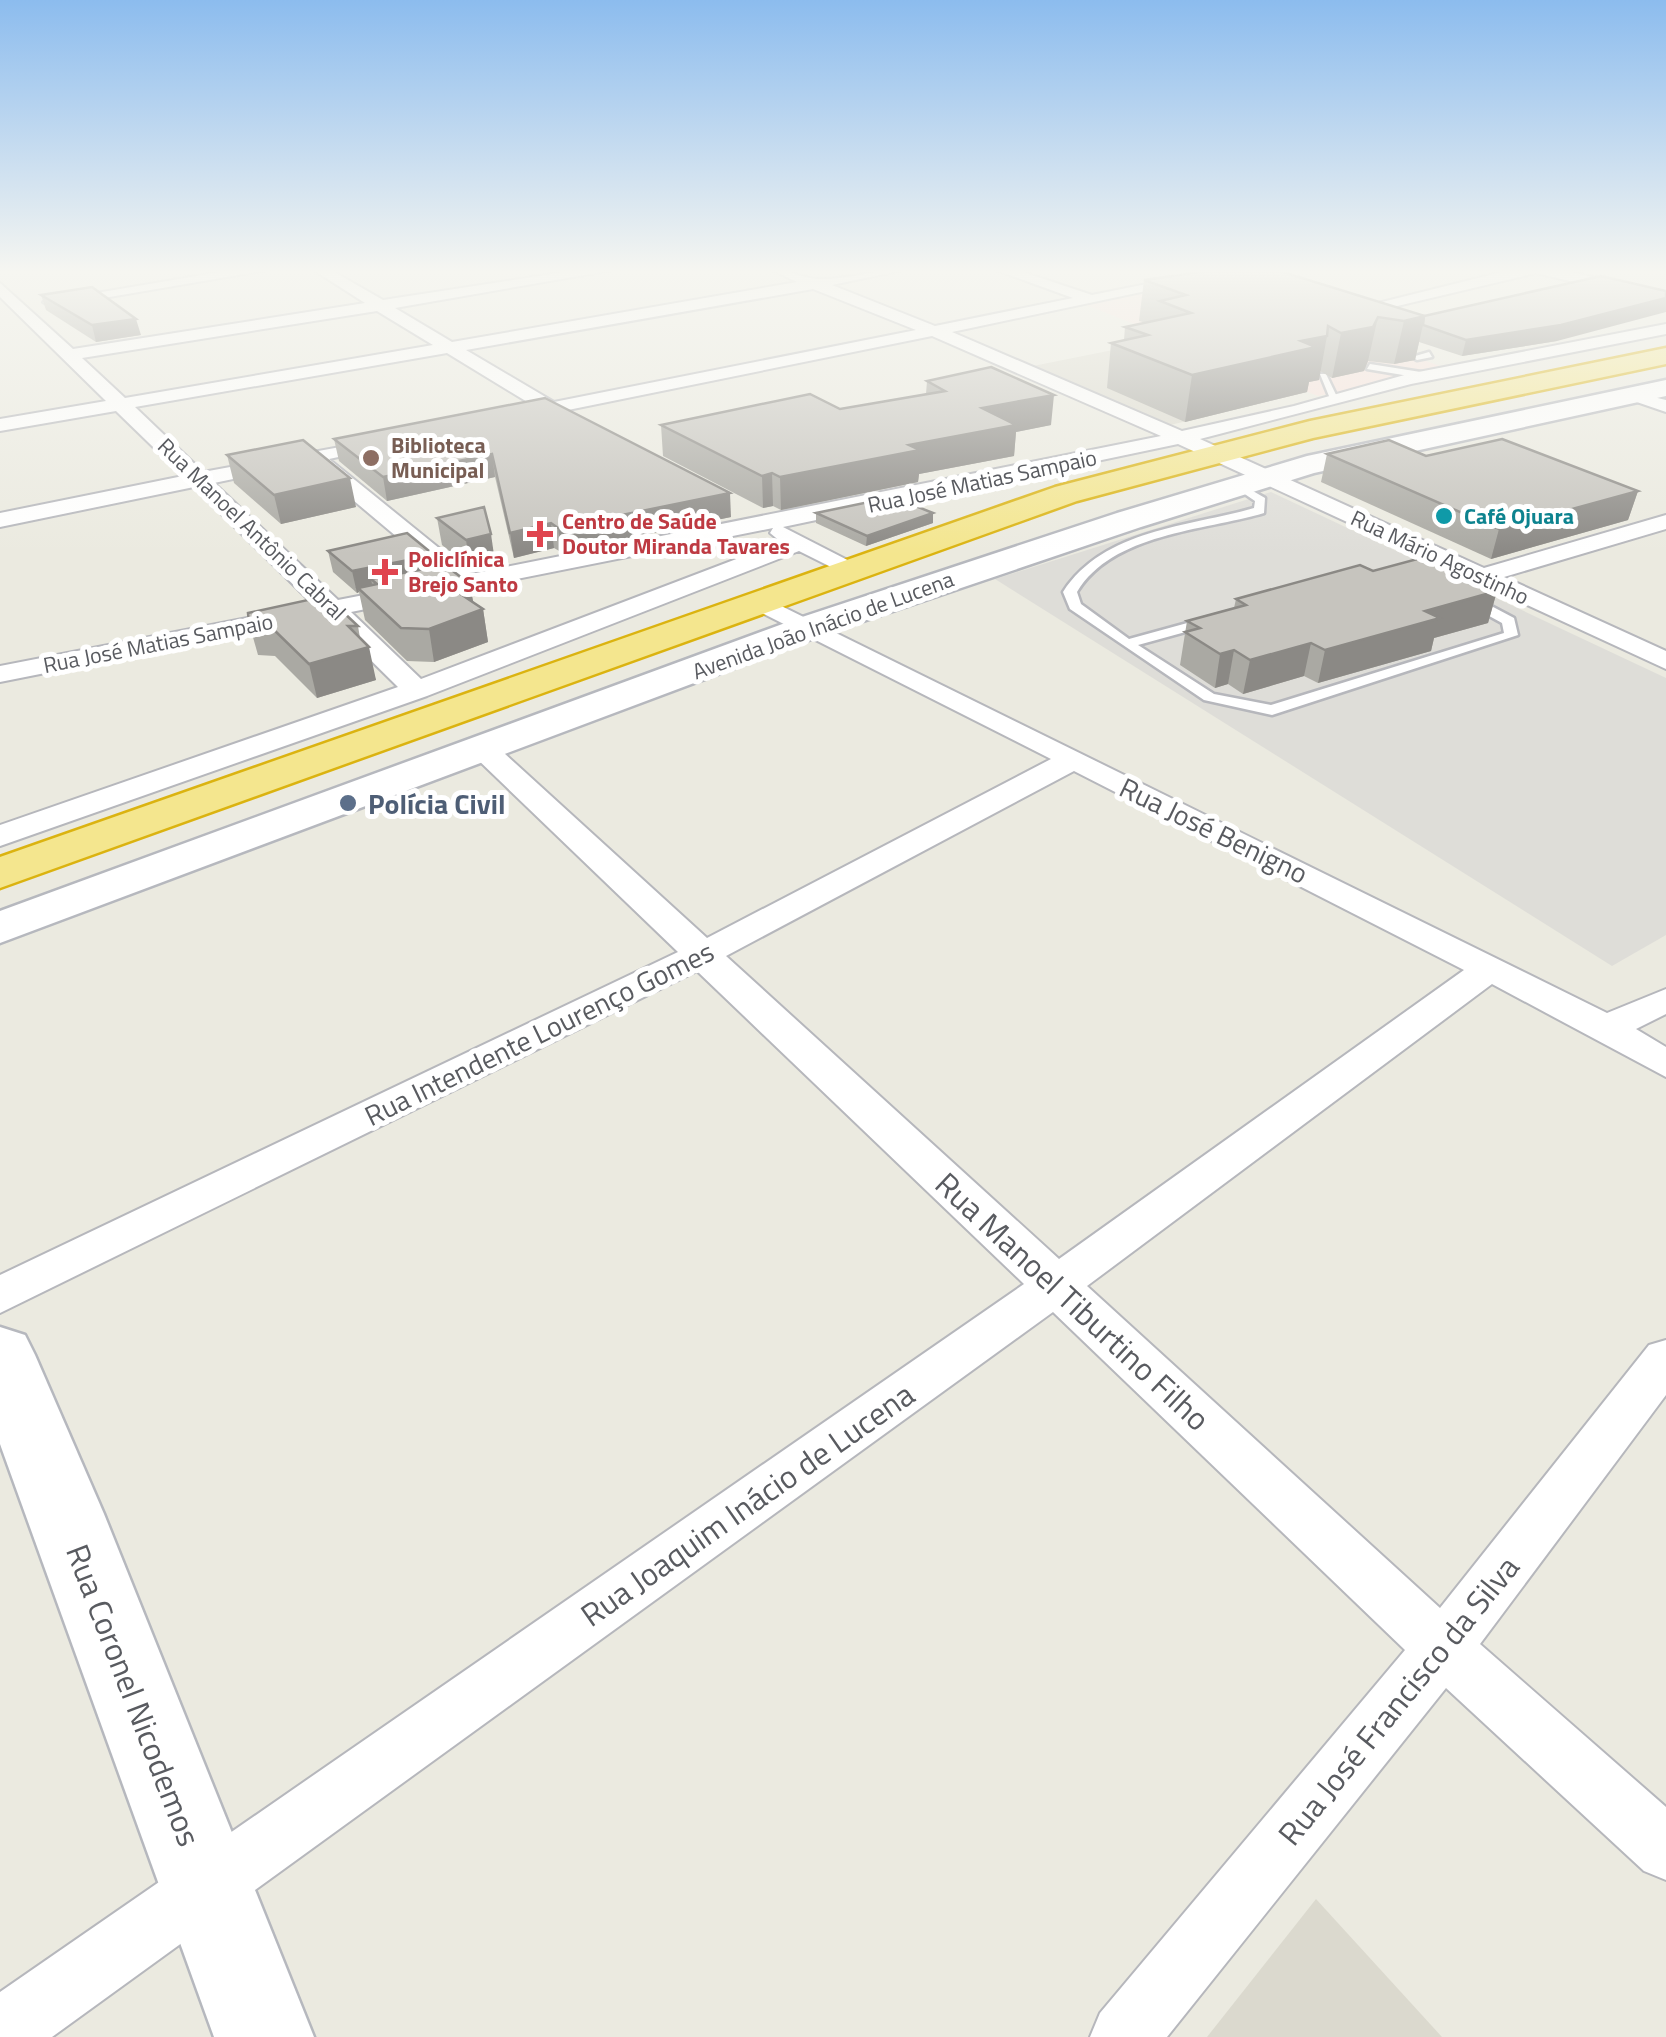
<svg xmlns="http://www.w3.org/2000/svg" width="1666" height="2037" font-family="'Titillium Web',sans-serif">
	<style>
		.industrial { fill: #deddd8 }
		.education { fill: #dbd9ce }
		.medical { fill: #f8e2dc }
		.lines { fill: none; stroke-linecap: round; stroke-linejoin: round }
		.lane-casing { stroke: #b6b7bc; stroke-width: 5 }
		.street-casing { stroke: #b6b7bc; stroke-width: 4 }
		.secondary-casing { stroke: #b6b8be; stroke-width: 5 }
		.highway-casing { stroke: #dbb310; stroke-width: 5 }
		.lane { fill: #fff; fill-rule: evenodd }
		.street { fill: #fff; fill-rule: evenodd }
		.secondary { fill: #fff; fill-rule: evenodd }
		.highway { fill: #f4e68e; fill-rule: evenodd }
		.wall { fill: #aaa9a3 }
		.shaded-wall { fill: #8b8985 }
		.building { fill: #c6c4be; stroke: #8b8985; stroke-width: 2.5 }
		.education-dot { fill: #8d6e63; stroke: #fff; stroke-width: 4 }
		.culture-dot { fill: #0f9aa8; stroke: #fff; stroke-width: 4 }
		.health-dot { fill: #e0444e; stroke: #fff; stroke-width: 4 }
		.service-dot { fill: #5c6f8a; stroke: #fff; stroke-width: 4 }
		.labels { text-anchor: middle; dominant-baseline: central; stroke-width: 10; stroke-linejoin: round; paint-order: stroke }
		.far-education-label { font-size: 22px; font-weight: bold; fill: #785e54; stroke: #fff; text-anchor: start }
		.far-street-label { font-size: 22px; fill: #595b60; stroke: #fff }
		.far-culture-label { font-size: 22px; font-weight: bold; fill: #0d838f; stroke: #fff; text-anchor: start }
		.far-health-label { font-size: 22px; font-weight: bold; fill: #be3a42; stroke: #fff; text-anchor: start }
		.service-label { font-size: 28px; font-weight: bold; fill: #4e5e75; stroke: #fff; text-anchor: start }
		.street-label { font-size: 28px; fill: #595b60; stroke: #fff }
		.near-street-label { font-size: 32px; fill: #595b60; stroke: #fff }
	</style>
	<rect width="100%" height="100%" fill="#ebeae0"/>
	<path class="industrial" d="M1271,492L1666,678V935L1612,966L995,579Z"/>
	<g class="education">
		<path d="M1173,338L1307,392L1158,428L1028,367Z"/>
		<path d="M1316,1899L1442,2037H1207Z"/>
	</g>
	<path class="medical" d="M1191,284H1202L1449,369L1318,396L1086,305Z"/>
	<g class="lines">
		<defs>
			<g id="lane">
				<path d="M1429,352L1432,357L1417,360L1412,357Z"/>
				<path d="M1370,364L1427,373L1432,376L1427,379L1367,369Z"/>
				<path d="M1320,374H1326L1339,401H1331Z"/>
				<path d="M1239,483L1265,498L1264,513C1203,531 1113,533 1077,592L1081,604L1129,639L1300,592L1398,573L1461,590L1514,618L1518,635L1272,715L1204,700L1070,609L1063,592C1104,529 1188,527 1254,508L1255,501L1233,486ZM1398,581L1451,595L1502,623L1504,633L1271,705L1214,694L1138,645L1302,600Z"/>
			</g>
			<g id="street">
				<path d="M238,269H274L51,307L43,302Z"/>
				<path d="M312,269H329L383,300L584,269H619L395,308L452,342L797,282L770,269C787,269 801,278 818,279C847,280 878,269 908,269L832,285L935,326L1073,298L993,269H1014L1092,295L1221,269H1250L952,332L1182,431L1294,406L1408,374L1666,324V334L1411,384L1200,439L1484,568L1666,515V529L1504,577L1666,651V669L1178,444L783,527L863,568L859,573H843L799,551L427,696L0,846V825L398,687L327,617L0,682V666L314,605L194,487L0,527V513L183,476L116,411L0,431V419L106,401L0,297V283L73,349L365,303ZM813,289L916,330L554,402L466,350ZM377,311L433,345L125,398L82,358ZM932,336L1161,436L471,574L329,459L395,445V437L203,472L135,407L447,353L534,406L503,412V420L548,414L568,418V410ZM309,463L447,579L338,600L214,483ZM773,528L770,533L781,542L421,679L351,612Z"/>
				<path d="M1514,269H1558L1666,294V304L1536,273L1334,321L1326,316Z"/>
				<path d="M1628,391L1666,400V412L1628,399Z"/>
				<path d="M759,595L1607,1013L1666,989V1014L1636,1029L1666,1047V1077L1492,984L1087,1286L1440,1608L1649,1345L1666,1340V1395L1480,1644L1666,1807V1880L1644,1871L1446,1688L1167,2037H1090L1100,2013L1405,1650L1053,1312L52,2037H0V1992L1024,1284L697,971L0,1313V1275L678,952L473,755L468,749L473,743H493L707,938L1051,759L750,607L747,602L750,597ZM1074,771L1464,970L1059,1259L726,956Z"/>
			</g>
			<g id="secondary">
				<path d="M1666,380V396L1314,473L1141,527L822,635L0,943V911L796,619L1117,513L1307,456Z"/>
				<path d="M0,1327L25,1335L35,1355L104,1514L314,2037H214L0,1444Z"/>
			</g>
			<path id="highway" d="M1666,348V364L1313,438L1077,501L0,888V857L1055,487L1310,421Z"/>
		</defs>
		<use href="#lane" class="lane-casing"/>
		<use href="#street" class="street-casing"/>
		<use href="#secondary" class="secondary-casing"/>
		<use href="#highway" class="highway-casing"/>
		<use href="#lane" class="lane"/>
		<use href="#street" class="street"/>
		<use href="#secondary" class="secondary"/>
		<use href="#highway" class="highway"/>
	</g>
	<g class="wall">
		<path d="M1144,280L1424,316L1557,341L1462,356L1419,342L1415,360L1394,364L1368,361L1364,371L1332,378L1320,371L1319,380L1309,382L1307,392L1185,422L1107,388L1111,343L1124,340L1125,327L1146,323L1139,321Z"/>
		<path d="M41,295L141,335L96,342L46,310Z"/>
		<path d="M927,381L1051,425L1016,432L1014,456L919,474L918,482L781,510L773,506L763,508L663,456L661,425L840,409L926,394Z"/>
		<path d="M545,398L731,517L561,552L554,548L514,558L495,477L387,501L339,461L334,439Z"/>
		<path d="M1327,454L1426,456L1638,491L1628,520L1491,559L1321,482Z"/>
		<path d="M227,455L356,507L281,524L234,483Z"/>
		<path d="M816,513L933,523L866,546L816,523Z"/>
		<path d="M437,518L495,562L470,568L442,545Z"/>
		<path d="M328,551L436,566L470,584L473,603L483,609L488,642L434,662L407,661L365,620L359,592L357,593L333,572Z"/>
		<path d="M1373,571L1497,591L1488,623L1434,638L1431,651L1318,683L1304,676L1243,694L1228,684L1215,688L1180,665L1187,621L1234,608L1236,599Z"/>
		<path d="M249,623L358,626L360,638L376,680L317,698L275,656L258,655Z"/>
	</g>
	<g class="shaded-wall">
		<path d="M1666,298V312L1557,341L1462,356L1466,340Z"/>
		<path d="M1425,316L1415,360L1394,364L1404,321Z"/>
		<path d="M1378,317L1368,361L1364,371L1332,378L1341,333Z"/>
		<path d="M136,319L141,335L96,342L92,325Z"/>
		<path d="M1327,336L1319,380L1309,382L1307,392L1185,422L1192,375L1301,341Z"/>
		<path d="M1054,395L1051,425L1016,432L1014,456L919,474L918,482L781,510L780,477L982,408Z"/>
		<path d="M492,454L495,477L387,501L383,477Z"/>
		<path d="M772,473L773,506L763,508L762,476Z"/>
		<path d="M350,478L356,507L281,524L274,495Z"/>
		<path d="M1638,491L1628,520L1491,559L1499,529Z"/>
		<path d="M730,493L731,517L561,552L558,528Z"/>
		<path d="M933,513V523L866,546L867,536Z"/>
		<path d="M551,523L554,548L514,558L510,533Z"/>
		<path d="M491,534L495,562L470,568L466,540Z"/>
		<path d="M434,555L438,576L377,584L371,579L373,589L358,588L359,592L357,593L352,571Z"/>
		<path d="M470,584L475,612L483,609L488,642L434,662L429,629L453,589Z"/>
		<path d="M1497,591L1488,623L1434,638L1431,651L1318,683L1325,650L1425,611Z"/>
		<path d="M1311,643L1304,676L1243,694L1250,660Z"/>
		<path d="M369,647L376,680L317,698L309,664Z"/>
		<path d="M1234,650L1228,684L1215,688L1220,654Z"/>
	</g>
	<g class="building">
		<path d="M1222,269H1273L1425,316L1404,321L1378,317L1373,327L1341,333L1328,326L1327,336L1301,341L1316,347L1192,375L1111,343L1148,335L1125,327L1191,313L1160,301L1186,295L1144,280Z"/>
		<path d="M1601,276L1666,291V298L1561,325L1466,340L1423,325L1424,316Z"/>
		<path d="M92,287L136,319L92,325L41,295Z"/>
		<path d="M991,367L1054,395L982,408L1016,425L909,445L920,450L780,477L772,473L762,476L661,425L810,394L840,409L945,391L927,381Z"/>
		<path d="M545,398L730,493L558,528L551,523L510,533L492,454L383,477L334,439Z"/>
		<path d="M1502,439L1638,491L1499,529L1327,454L1389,440L1426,456Z"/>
		<path d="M303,440L350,478L274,495L227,455Z"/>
		<path d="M893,497L933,513L867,536L816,513Z"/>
		<path d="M484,507L491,534L466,540L437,518Z"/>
		<path d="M407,533L434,555L352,571L328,551Z"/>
		<path d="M1421,558L1458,567L1497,591L1425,611L1440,618L1325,650L1311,643L1250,660L1234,650L1220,654L1185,632L1200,628L1187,621L1246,605L1236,599L1360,565L1373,571Z"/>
		<path d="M445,565L470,584L453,589L483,609L429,629L401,628L358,588L377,584L371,579Z"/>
		<path d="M326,596L358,626H348L369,647L309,664L267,623H249L248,613Z"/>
	</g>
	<linearGradient id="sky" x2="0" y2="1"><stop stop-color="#8cbcee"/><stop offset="0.49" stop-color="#f6f6f1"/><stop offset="1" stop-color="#f6f6f1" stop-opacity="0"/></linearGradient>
	<rect width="1666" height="554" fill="url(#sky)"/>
	<circle class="education-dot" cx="371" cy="458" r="10"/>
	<circle class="culture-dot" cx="1444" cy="516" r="10"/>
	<g class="health-dot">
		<path d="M535 519h10v10h10v10h-10v10h-10v-10h-10v-10h10z"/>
		<path d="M380 557h10v10h10v10h-10v10h-10v-10h-10v-10h10z"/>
	</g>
	<circle class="service-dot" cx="348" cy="803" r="10"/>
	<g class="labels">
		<g class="far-education-label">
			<text x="391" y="445">Biblioteca<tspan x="391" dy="25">Municipal</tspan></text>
		</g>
		<g class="far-street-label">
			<text transform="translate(982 481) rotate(-12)">Rua José Matias Sampaio</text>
			<text transform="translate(252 529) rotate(44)">Rua Manoel Antônio Cabral</text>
			<text transform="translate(1440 557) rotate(25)">Rua Mário Agostinho</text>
			<text transform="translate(823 625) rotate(-20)">Avenida João Inácio de Lucena</text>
			<text transform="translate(158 643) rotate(-11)">Rua José Matias Sampaio</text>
		</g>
		<g class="far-culture-label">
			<text x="1464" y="516">Café Ojuara</text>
		</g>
		<g class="far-health-label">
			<text x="562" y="521">Centro de Saúde<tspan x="562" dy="25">Doutor Miranda Tavares</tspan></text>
			<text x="408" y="559">Policlínica<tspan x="408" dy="25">Brejo Santo</tspan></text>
		</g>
		<g class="service-label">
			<text x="368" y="803">Polícia Civil</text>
		</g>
		<g class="street-label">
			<text transform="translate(1214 830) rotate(26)">Rua José Benigno</text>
			<text transform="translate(539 1033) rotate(-26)">Rua Intendente Lourenço Gomes</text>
		</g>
		<g class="near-street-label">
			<text transform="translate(1073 1301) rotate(43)">Rua Manoel Tiburtino Filho</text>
			<text transform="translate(747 1504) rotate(-35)">Rua Joaquim Inácio de Lucena</text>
			<text transform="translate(134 1695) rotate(69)">Rua Coronel Nicodemos</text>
			<text transform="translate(1398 1700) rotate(-51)">Rua José Francisco da Silva</text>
		</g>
	</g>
</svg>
